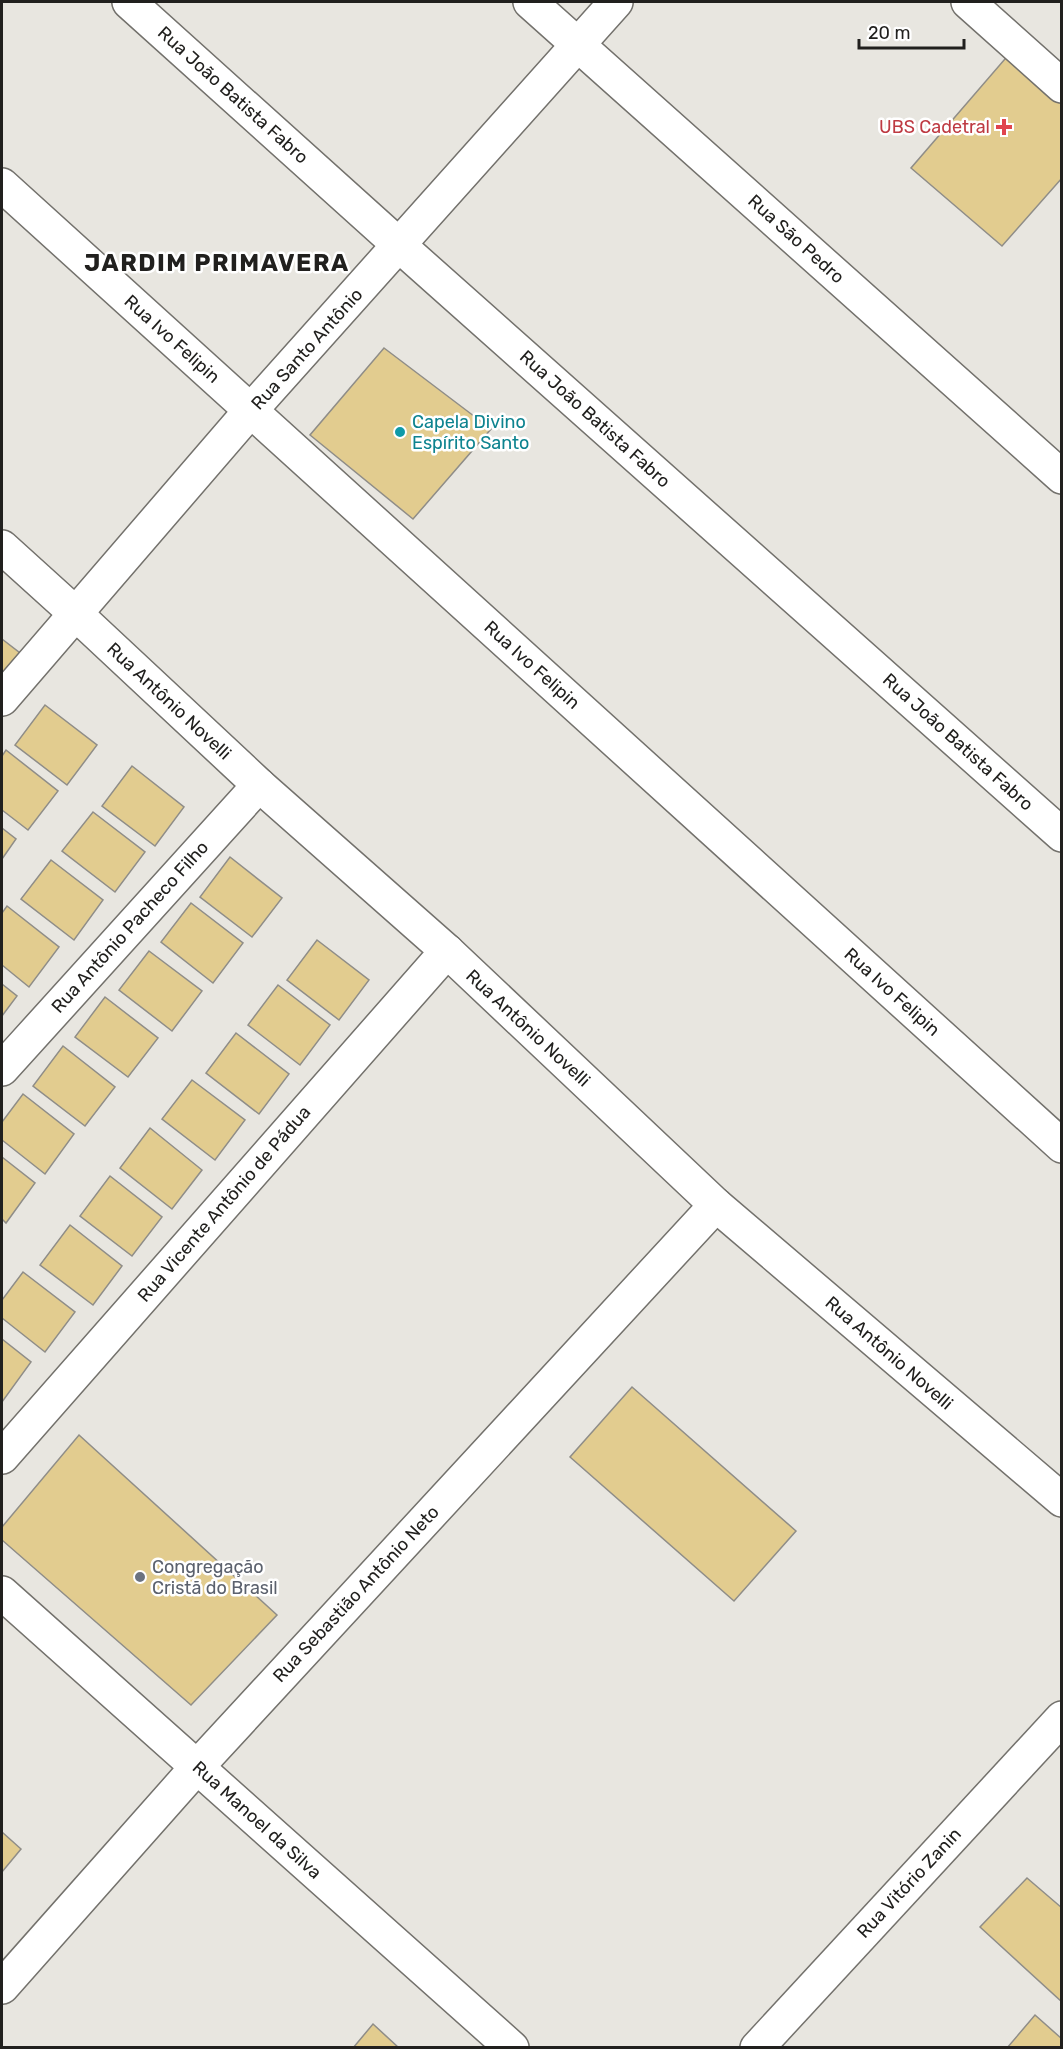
<svg xmlns="http://www.w3.org/2000/svg" width="1063" height="2049" font-family="Rubik,sans-serif">
	<style>
		.building { fill: #e2cc8f; stroke: #8f8d88; stroke-width: 1.5 }
		.lines { fill: none; stroke-linecap: round; stroke-linejoin: round }
		.minor-casing { stroke: #73716c; stroke-width: 36 }
		.minor { stroke: #fff; stroke-width: 33 }
		.health-dot { fill: #e0444e; stroke: #fff; stroke-width: 2 }
		.culture-dot { fill: #0f9aa8; stroke: #fff; stroke-width: 2 }
		.worship-dot { fill: #6b7280; stroke: #fff; stroke-width: 2 }
		.labels { text-anchor: middle; dominant-baseline: central; stroke-width: 5; stroke-linejoin: round; paint-order: stroke }
		.street-label { font-size: 18px; fill: #21201e; stroke: #fff }
		.health-label { font-size: 18px; fill: #be3a42; stroke: #fff; text-anchor: end }
		.culture-label { font-size: 18px; fill: #0d838f; stroke: #fff; text-anchor: start }
		.worship-label { font-size: 18px; fill: #5b616d; stroke: #fff; text-anchor: start }
		.district-label { font-size: 24px; font-weight: bold; letter-spacing: 1.5px; fill: #21201e; stroke: #fff }
	</style>
	<rect width="100%" height="100%" fill="#e8e6e0"/>
	<g class="building">
		<path d="M1017,45L1062,86V178L1002,246L911,168Z"/>
		<path d="M384,348L491,429L413,519L310,435Z"/>
		<path d="M2,639L20,653L2,678Z"/>
		<path d="M45,705L97,745L67,785L15,745Z"/>
		<path d="M6,750L58,791L28,830L2,810V756Z"/>
		<path d="M132,766L184,807L155,846L102,806Z"/>
		<path d="M93,812L145,852L115,892L62,851Z"/>
		<path d="M2,828L16,839L2,859Z"/>
		<path d="M230,857L282,898L252,937L200,897Z"/>
		<path d="M51,860L103,900L74,940L21,899Z"/>
		<path d="M191,903L243,943L213,983L161,942Z"/>
		<path d="M7,906L59,947L29,987L2,965V913Z"/>
		<path d="M317,940L369,980L339,1020L287,980Z"/>
		<path d="M149,951L202,991L172,1031L119,990Z"/>
		<path d="M2,984L17,996L2,1016Z"/>
		<path d="M278,985L330,1025L300,1065L248,1025Z"/>
		<path d="M105,997L158,1038L128,1077L75,1037Z"/>
		<path d="M236,1033L289,1074L259,1114L206,1073Z"/>
		<path d="M63,1046L115,1087L85,1126L33,1086Z"/>
		<path d="M192,1080L245,1120L215,1160L162,1119Z"/>
		<path d="M23,1094L74,1134L45,1174L2,1140V1122Z"/>
		<path d="M150,1128L202,1170L172,1209L120,1168Z"/>
		<path d="M2,1157L35,1183L6,1223L2,1219Z"/>
		<path d="M110,1176L162,1217L132,1256L80,1216Z"/>
		<path d="M70,1225L122,1266L93,1305L40,1265Z"/>
		<path d="M23,1272L75,1312L45,1352L2,1318V1300Z"/>
		<path d="M2,1339L31,1362L2,1402Z"/>
		<path d="M632,1387L796,1531L734,1601L570,1457Z"/>
		<path d="M79,1435L277,1615L191,1705L2,1540V1527Z"/>
		<path d="M2,1832L21,1849L2,1872Z"/>
		<path d="M1027,1878L1062,1908V2002L980,1927Z"/>
		<path d="M1035,2015L1062,2039V2048H1007Z"/>
		<path d="M373,2024L399,2048H353Z"/>
	</g>
	<g class="lines">
		<defs>
			<g id="minor">
				<path d="M129,2L400,246L1062,835"/>
				<path d="M530,2L1062,477"/>
				<path d="M968,2L1062,86"/>
				<path d="M2,185L1062,1146"/>
				<path d="M2,547L76,614L259,785L447,951L716,1205L1062,1500"/>
				<path d="M2,699L251,410L616,2"/>
				<path d="M2,1069L259,785"/>
				<path d="M2,1457L447,951"/>
				<path d="M2,1593L512,2048"/>
				<path d="M2,1987L197,1767L716,1205"/>
				<path d="M757,2048L1062,1718"/>
			</g>
		</defs>
		<use href="#minor" class="minor-casing"/>
		<use href="#minor" class="minor"/>
	</g>
	<path class="health-dot" d="M1001 118h6v6h6v6h-6v6h-6v-6h-6v-6h6z"/>
	<circle class="culture-dot" cx="400" cy="432" r="6"/>
	<circle class="worship-dot" cx="140" cy="1577" r="6"/>
	<g class="labels">
		<g class="street-label">
			<text transform="translate(233 95) rotate(42)">Rua João Batista Fabro</text>
			<text transform="translate(796 239) rotate(42)">Rua São Pedro</text>
			<text transform="translate(172 339) rotate(42)">Rua Ivo Felipin</text>
			<text transform="translate(307 349) rotate(-48)">Rua Santo Antônio</text>
			<text transform="translate(595 419) rotate(42)">Rua João Batista Fabro</text>
			<text transform="translate(532 665) rotate(42)">Rua Ivo Felipin</text>
			<text transform="translate(169 701) rotate(43)">Rua Antônio Novelli</text>
			<text transform="translate(958 742) rotate(42)">Rua João Batista Fabro</text>
			<text transform="translate(130 927) rotate(-48)">Rua Antônio Pacheco Filho</text>
			<text transform="translate(892 992) rotate(42)">Rua Ivo Felipin</text>
			<text transform="translate(528 1028) rotate(43)">Rua Antônio Novelli</text>
			<text transform="translate(224 1204) rotate(-49)">Rua Vicente Antônio de Pádua</text>
			<text transform="translate(889 1353) rotate(41)">Rua Antônio Novelli</text>
			<text transform="translate(356 1594) rotate(-47)">Rua Sebastião Antônio Neto</text>
			<text transform="translate(257 1820) rotate(42)">Rua Manoel da Silva</text>
			<text transform="translate(909 1883) rotate(-47)">Rua Vitório Zanin</text>
		</g>
		<g class="health-label">
			<text x="990" y="127">UBS Cadetral</text>
		</g>
		<g class="culture-label">
			<text x="412" y="422">Capela Divino<tspan x="412" dy="21">Espírito Santo</tspan></text>
		</g>
		<g class="worship-label">
			<text x="152" y="1567">Congregação<tspan x="152" dy="21">Cristã do Brasil</tspan></text>
		</g>
		<g class="district-label">
			<text x="217" y="263">JARDIM PRIMAVERA</text>
		</g>
	</g>
	<rect width="1063" height="2049" fill="none" stroke="#21201e" stroke-width="6"/>
	<path d="M859 39v9h105v-9" fill="none" stroke="#21201e" stroke-width="3"/>
	<text x="868" y="39" font-size="18" fill="#21201e" stroke="#ffffff" stroke-width="4.5" paint-order="stroke">20 m</text>
</svg>
